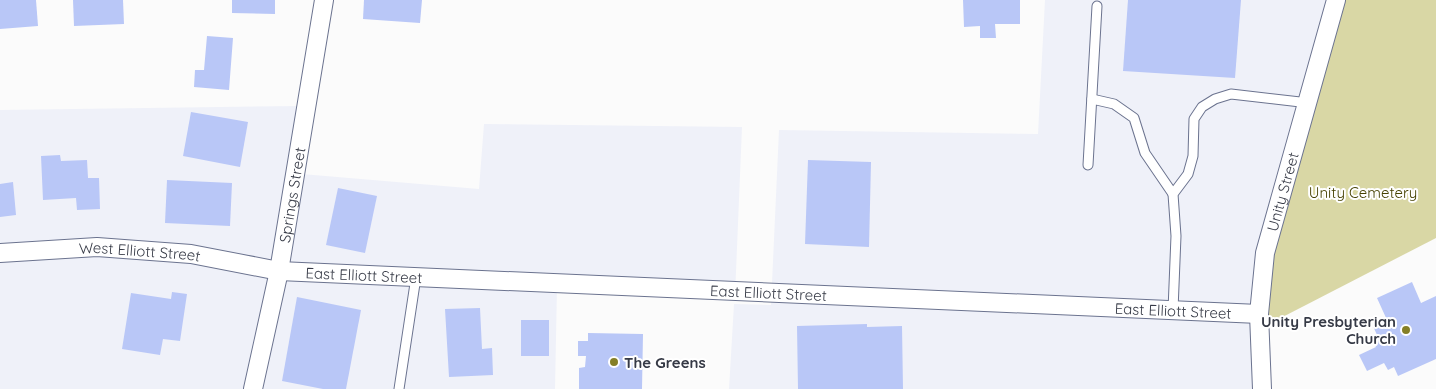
<svg xmlns="http://www.w3.org/2000/svg" width="1436" height="389" font-family="Quicksand,sans-serif">
	<style>
		.built { fill: #eff1f9 }
		.green { fill: #d9d7a5 }
		.building { fill: #b9c7f7 }
		.lines { fill: none; stroke-linecap: round; stroke-linejoin: round }
		.service-casing { stroke: #6b738f; stroke-width: 11 }
		.minor-casing { stroke: #6b738f; stroke-width: 20 }
		.service { stroke: #fff; stroke-width: 9 }
		.minor { stroke: #fff; stroke-width: 18 }
		.poi-dot { fill: #857f26; stroke: #fff; stroke-width: 2 }
		.labels { text-anchor: middle; dominant-baseline: central; stroke-width: 4; stroke-linejoin: round; paint-order: stroke }
		.street-label { font-size: 15px; fill: #363a46; stroke: #fff }
		.park-label { font-size: 15px; fill: #454100; stroke: #fff }
		.poi-label { font-size: 15px; font-weight: bold; fill: #363a46; stroke: #fff; text-anchor: end }
	</style>
	<rect width="100%" height="100%" fill="#fbfbfb"/>
	<g class="built">
		<path d="M1045,0H1340L1269,252L1265,389H729L734,304L771,305L779,130L1038,134Z"/>
		<path d="M301,106L290,173L479,189L484,124L742,127L735,296L557,287L555,389H0V110Z"/>
	</g>
	<path class="green" d="M1340,0H1436V238L1265,326L1269,252Z"/>
	<g class="building">
		<path d="M0,0H36L38,26L0,29Z"/>
		<path d="M73,0H123L124,24L74,26Z"/>
		<path d="M232,0H275V14L232,13Z"/>
		<path d="M364,0H422L420,23L363,19Z"/>
		<path d="M963,0H1020V24H995L996,38H980V26L964,27Z"/>
		<path d="M1128,0H1241L1235,78L1123,71Z"/>
		<path d="M207,36L233,38L229,90L194,87L195,70H204Z"/>
		<path d="M191,112L248,122L240,167L183,156Z"/>
		<path d="M60,155L61,161L87,160L88,178H99L100,209L77,210L76,198L43,200L41,156Z"/>
		<path d="M808,160L871,162L869,247L805,244Z"/>
		<path d="M167,180L232,183L230,226L165,223Z"/>
		<path d="M13,182L16,215L0,217V184Z"/>
		<path d="M338,188L377,196L365,253L326,245Z"/>
		<path d="M1412,282L1421,303L1436,296V359L1398,376L1394,367L1388,370L1384,363L1367,371L1359,355L1376,347L1372,338L1377,335L1373,326L1387,320L1377,298Z"/>
		<path d="M172,292L187,294L180,341L163,339L160,355L122,349L131,293L171,299Z"/>
		<path d="M297,297L361,310L346,389H323L282,381Z"/>
		<path d="M480,308L482,349L492,348L493,375L449,377L445,309Z"/>
		<rect x="521" y="320" width="28" height="36"/>
		<path d="M867,324V327L902,326L903,389H798L797,326Z"/>
		<path d="M588,333L643,334L642,389H579V368L585,367L586,356H578V341H588Z"/>
	</g>
	<g class="lines">
		<defs>
			<g id="service">
				<path d="M1092,99L1114,104L1134,118L1145,153L1173,194"/>
				<path d="M1088,165L1097,6"/>
				<path d="M1173,310L1176,236L1173,194L1188,174L1193,156L1194,119L1202,107L1215,99L1231,94L1309,103"/>
				<path d="M399,389L416,277"/>
			</g>
			<g id="minor">
				<path id="s1" d="M0,253L97,247L191,254L279,271L1259,314"/>
				<path id="s2" d="M253,389L279,271L324,0"/>
				<path id="s3" d="M1262,389L1259,314L1265,253L1336,0"/>
			</g>
		</defs>
		<use href="#service" class="service-casing"/>
		<use href="#minor" class="minor-casing"/>
		<use href="#service" class="service"/>
		<use href="#minor" class="minor"/>
	</g>
	<g class="poi-dot">
		<circle cx="1406" cy="330" r="5"/>
		<circle cx="614" cy="362" r="5"/>
	</g>
	<g class="labels">
		<g class="street-label">
			<text stroke="none"><textPath href="#s3" startOffset="200">Unity Street</textPath></text>
			<text stroke="none"><textPath href="#s2" startOffset="198">Springs Street</textPath></text>
			<text stroke="none"><textPath href="#s1" startOffset="140">West Elliott Street</textPath></text>
			<text stroke="none"><textPath href="#s1" startOffset="366">East Elliott Street</textPath></text>
			<text stroke="none"><textPath href="#s1" startOffset="771">East Elliott Street</textPath></text>
			<text stroke="none"><textPath href="#s1" startOffset="1176">East Elliott Street</textPath></text>
		</g>
		<g class="park-label">
			<text x="1363" y="192">Unity Cemetery</text>
		</g>
		<g class="poi-label">
			<text x="1396" y="321">Unity Presbyterian<tspan x="1396" dy="17">Church</tspan></text>
			<text x="624" y="362" text-anchor="start">The Greens</text>
		</g>
	</g>
</svg>
